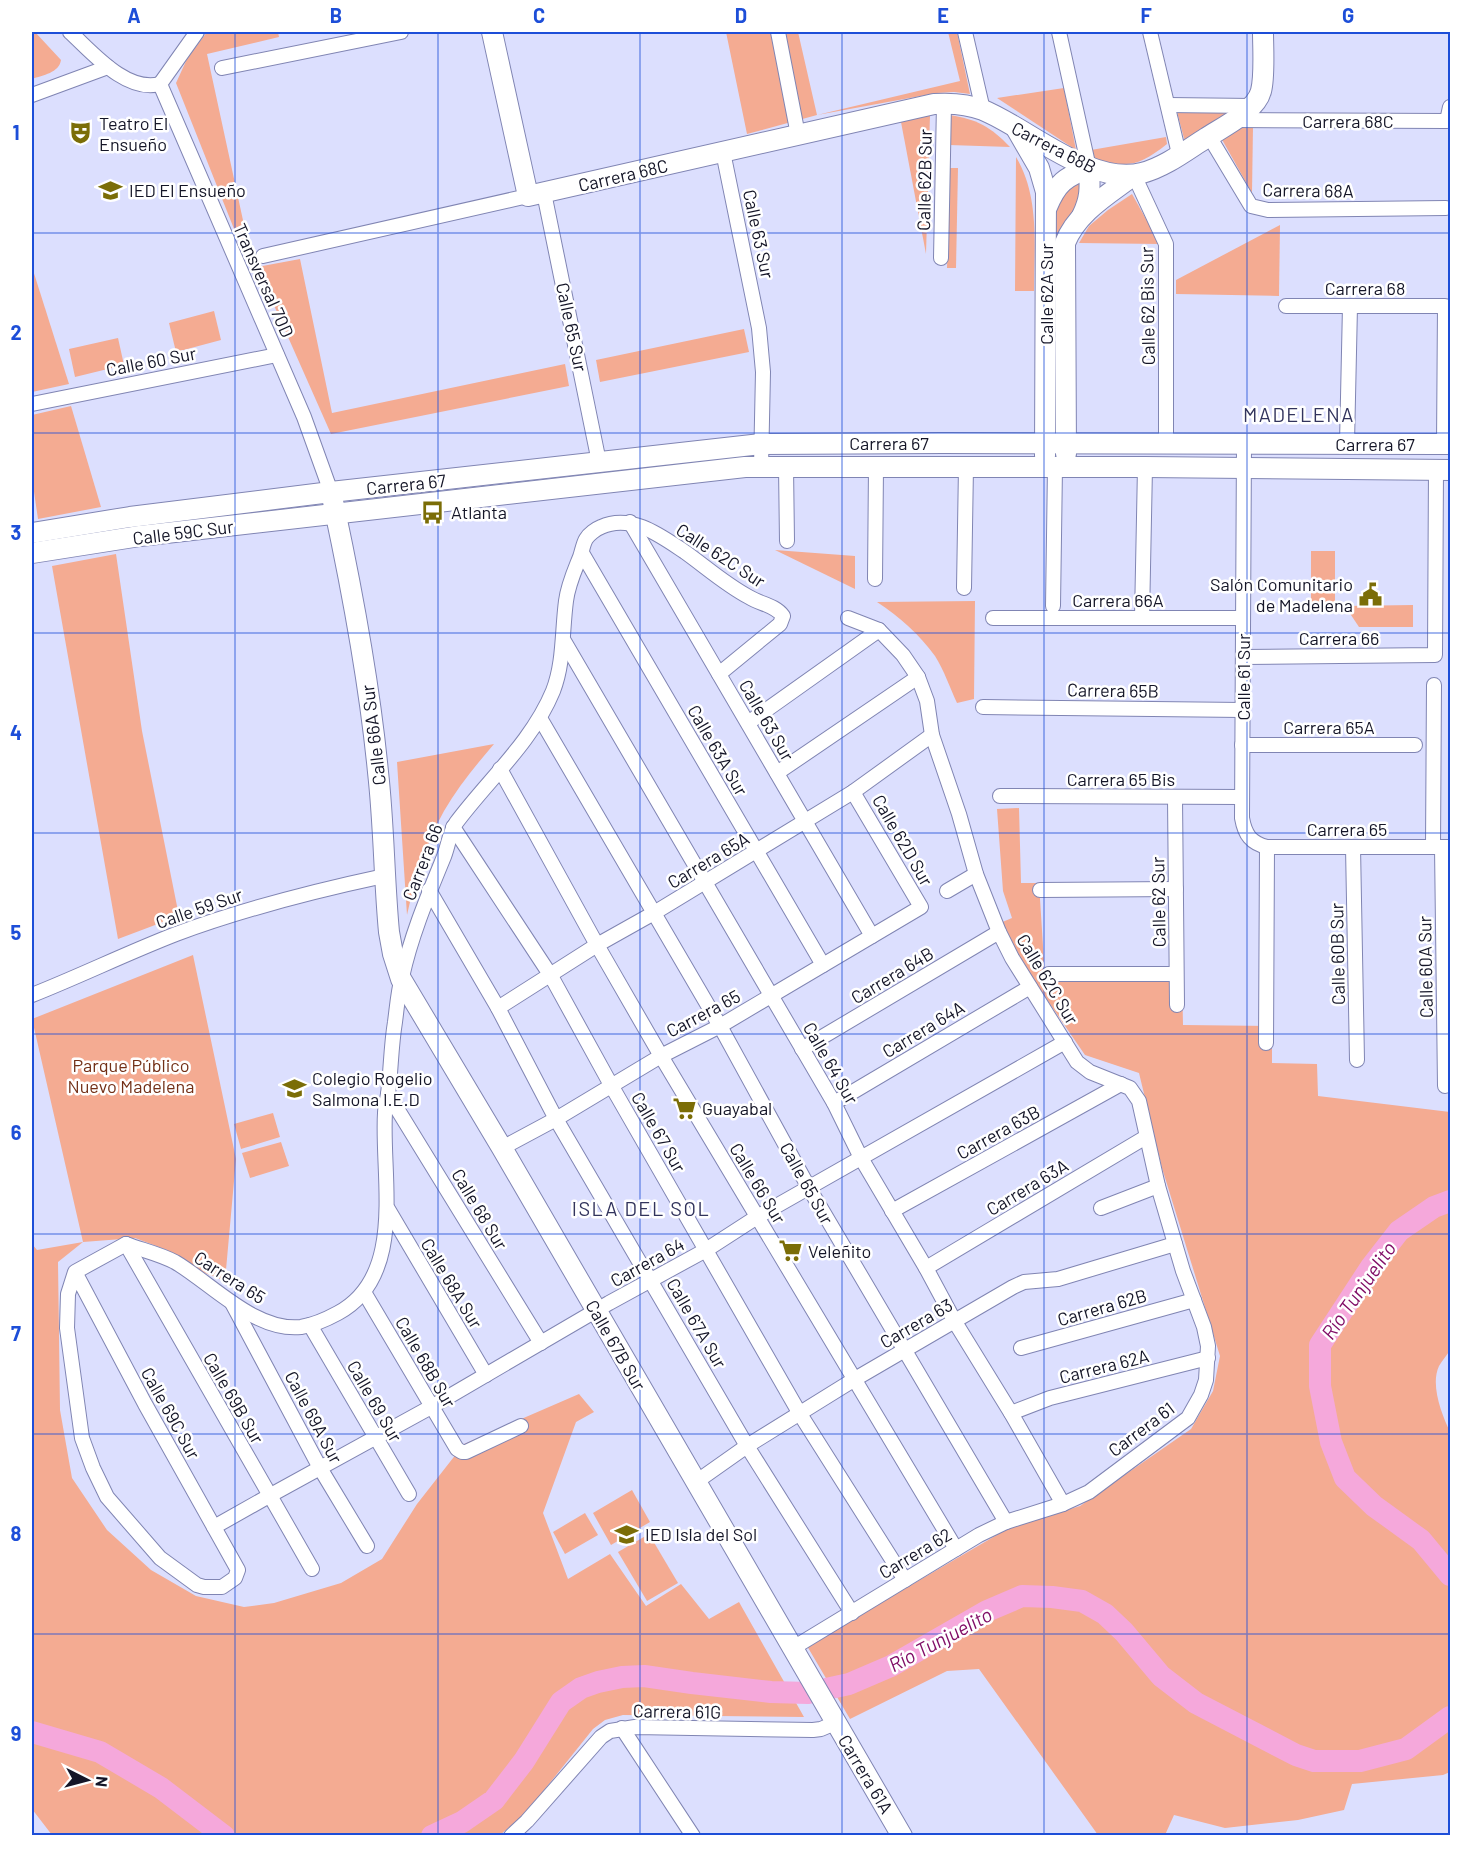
<svg xmlns="http://www.w3.org/2000/svg" width="1482" height="1867" font-family="Barlow,sans-serif">
	<style>
		.green { fill: #f4ab92 }
		.lines { fill: none; stroke-linecap: round; stroke-linejoin: round }
		.river { stroke: #f5a8db; stroke-width: 22 }
		.street-casing { stroke: #8085b3; stroke-width: 16 }
		.secondary-casing { stroke: #8085b3; stroke-width: 22 }
		.street { stroke: #fff; stroke-width: 14 }
		.secondary { stroke: #fff; stroke-width: 20 }
		.grid { fill: none; stroke: #1d4ed8; stroke-width: 1.5; stroke-opacity: 0.55 }
		.labels { text-anchor: middle; dominant-baseline: central; stroke-width: 5; stroke-linejoin: round; paint-order: stroke }
		.street-label { font-size: 18px; fill: #141527; stroke: #fff }
		.poi-label { font-size: 18px; fill: #141527; stroke: #fff; text-anchor: start }
		.park-label { font-size: 18px; fill: #722f16; stroke: #fff }
		.neighbourhood-label { font-size: 20px; letter-spacing: 1.5px; fill: #32345d; stroke: #fff }
		.water-label { font-size: 20px; font-style: italic; fill: #810e67; stroke: #fff }
		.neatline { fill: none; stroke: #1d4ed8; stroke-width: 2 }
		.grid-label { font-size: 20px; text-anchor: middle; font-weight: bold; fill: #1d4ed8 }
	</style>
	<rect width="100%" height="100%" fill="#dcdffe"/>
	<g class="green">
		<path d="M32,32H35L61,60C59,73 43,75 32,79Z"/>
		<path d="M207,32H278L279,37L207,54L249,248L242,249L176,83L187,59Z"/>
		<path d="M726,32H798L817,115L960,81L948,32H957L970,94L954,92L937,93L817,115L747,134Z"/>
		<path d="M1064,88L1076,150L997,98Z"/>
		<path d="M1177,112H1230L1185,142Z"/>
		<path d="M930,115L926,254L901,122Z"/>
		<path d="M949,115C977,119 991,127 1010,147L949,145Z"/>
		<path d="M1238,126H1253L1252,193L1220,136Z"/>
		<path d="M1166,137L1167,144C1139,166 1129,168 1094,159L1091,150Z"/>
		<path d="M1016,157C1040,197 1034,246 1034,291H1015Z"/>
		<path d="M950,168H958L956,268H947Z"/>
		<path d="M1074,183H1080L1084,187L1077,212L1058,423H1053L1052,229L1058,198Z"/>
		<path d="M1132,194L1160,244L1079,243L1089,226L1108,210Z"/>
		<path d="M1280,225L1279,296L1176,294V280Z"/>
		<path d="M300,259L332,413L565,364L569,386L331,434L257,267Z"/>
		<path d="M32,267L69,384L32,392Z"/>
		<path d="M214,311L221,340L176,352L169,323Z"/>
		<path d="M744,329L749,352L600,382L596,360Z"/>
		<path d="M118,338L124,365L75,377L69,349Z"/>
		<path d="M71,406L101,507L38,519L32,478V415Z"/>
		<path d="M775,550L855,556V589Z"/>
		<path d="M1335,551V608H1311V551Z"/>
		<path d="M116,554L142,731L179,916L118,939L52,566Z"/>
		<path d="M975,601L974,699L957,703C950,688 944,670 935,656C919,634 900,617 877,602Z"/>
		<path d="M1413,605V627H1359L1345,606Z"/>
		<path d="M494,744C476,765 458,787 444,811C426,843 415,879 407,915L397,762Z"/>
		<path d="M1019,808L1021,883H1039L1045,978L1182,977L1183,1025L1272,1026V1063L1317,1064L1318,1096L1450,1112V1350C1447,1355 1442,1361 1439,1366C1430,1385 1442,1415 1450,1432V1772L1443,1775L1352,1784L1344,1810L1298,1820L1225,1828L1174,1815L1165,1835H1098L979,1669L947,1671L850,1719L807,1646L1007,1529L1080,1506L1191,1429L1213,1391L1220,1356L1162,1168L1139,1073L1085,1055L1032,978L1000,923L1012,918L1003,891L997,809Z"/>
		<path d="M193,955L236,1159L225,1281L195,1269L167,1250L135,1238L83,1242L58,1262L60,1410L72,1478L107,1530L151,1570L196,1596L244,1607L274,1603L341,1583L382,1559L417,1504L464,1444L579,1394L594,1412L576,1422L543,1513L568,1579L610,1554L646,1606L681,1584L709,1619L739,1602L804,1717L623,1715L605,1720L593,1729L525,1814L500,1835H52L32,1809V1244L37,1250L83,1242L32,1019Z"/>
		<path d="M273,1113L280,1137L241,1149L234,1124Z"/>
		<path d="M281,1142L289,1166L250,1178L242,1153Z"/>
		<path d="M632,1490L650,1522L611,1545L593,1513Z"/>
		<path d="M585,1513L598,1535L565,1554L553,1532Z"/>
		<path d="M649,1534L678,1583L647,1601L618,1552Z"/>
	</g>
	<g class="lines">
		<g class="river">
			<path d="M1450,1201L1434,1207L1399,1231L1371,1267L1320,1345V1386L1331,1442L1345,1478L1374,1506L1421,1540L1450,1575"/>
			<path d="M32,1732L100,1752L161,1788L224,1836"/>
			<path d="M432,1836L462,1822L494,1800L524,1761L561,1702L581,1688L598,1682L622,1677L644,1676L692,1683L771,1692L808,1693L849,1684L891,1666L987,1611L1022,1596L1052,1597L1082,1601L1105,1614L1124,1632L1161,1676L1196,1703L1296,1755L1314,1761H1360L1406,1749L1450,1717"/>
		</g>
		<defs>
			<g id="street">
				<path d="M70,32C92,52 126,93 160,84"/>
				<path d="M778,32L798,135"/>
				<path d="M965,32L983,110"/>
				<path d="M1059,32L1089,168"/>
				<path d="M1150,32L1179,154"/>
				<path d="M222,68L401,32"/>
				<path d="M160,84L304,417L331,492"/>
				<path d="M160,84L197,32"/>
				<path d="M32,95L108,67"/>
				<path d="M1168,105L1253,106"/>
				<path d="M1235,120L1447,121L1450,107"/>
				<path d="M1209,136L1251,206L1268,210L1446,208"/>
				<path d="M723,152L759,328L763,372L761,467"/>
				<path d="M1134,175L1166,244V443"/>
				<path d="M544,193L599,462"/>
				<path d="M263,256L528,196"/>
				<path d="M941,258L944,104"/>
				<path d="M1286,306H1445L1444,444"/>
				<path d="M32,404L277,355"/>
				<path d="M1244,443L1242,818C1245,835 1251,843 1267,847H1450"/>
				<path d="M1347,443L1350,306"/>
				<path d="M786,467L787,541"/>
				<path d="M630,522L872,936"/>
				<path d="M582,553L823,965"/>
				<path d="M875,579L876,467"/>
				<path d="M964,588L966,467"/>
				<path d="M1053,606L1055,467"/>
				<path d="M993,618H1243"/>
				<path d="M1142,618L1145,467"/>
				<path d="M564,641L834,1103L861,1158L926,1268L955,1322L1011,1413L1063,1504"/>
				<path d="M1243,657L1435,655L1436,469"/>
				<path d="M983,707L1243,710"/>
				<path d="M540,718L720,1026L809,1188L1006,1522"/>
				<path d="M748,723L879,630"/>
				<path d="M1242,745H1415"/>
				<path d="M500,769L597,945L661,1056L956,1549"/>
				<path d="M777,773L918,677"/>
				<path d="M1000,796L1242,797"/>
				<path d="M1175,798L1177,1005"/>
				<path d="M453,827L551,976L611,1085L800,1414L905,1580"/>
				<path d="M1353,847L1357,1060"/>
				<path d="M1433,847L1434,685"/>
				<path d="M1442,847L1445,1086"/>
				<path d="M429,890L498,1008L556,1119L747,1446L852,1613"/>
				<path d="M1040,890L1176,889"/>
				<path d="M947,891L976,874"/>
				<path d="M1049,974H1176"/>
				<path d="M32,995C80,976 127,953 176,934C243,909 314,891 384,876"/>
				<path d="M498,1008L597,945L654,913L853,792L932,735"/>
				<path d="M1266,1043L1267,847"/>
				<path d="M802,1049L999,932"/>
				<path d="M388,1094L541,1343"/>
				<path d="M834,1103L1030,987"/>
				<path d="M502,1148L556,1119L661,1056L720,1026L921,907L853,792"/>
				<path d="M1101,1208L1158,1186"/>
				<path d="M388,1209L486,1375"/>
				<path d="M892,1211L1121,1084"/>
				<path d="M126,1244C142,1250 160,1254 175,1262C211,1283 255,1332 301,1327C313,1325 327,1319 338,1313C407,1276 381,1176 385,1113C385,1107 387,1101 388,1094C391,1070 391,1046 395,1022C397,1007 398,992 402,977C411,936 427,898 443,859C448,848 449,833 456,823C488,780 532,742 553,691C564,663 562,631 566,601C568,585 574,572 580,557C582,552 583,544 586,539C589,534 596,529 601,527C631,513 661,536 685,552C706,567 726,585 749,597C760,604 775,605 783,616L780,624L719,674"/>
				<path d="M126,1244L312,1569"/>
				<path d="M926,1268L1146,1137"/>
				<path d="M75,1272L145,1404L238,1570L235,1578L222,1587H204L197,1585L160,1558L107,1497L93,1468L82,1438L67,1328L68,1294L75,1272L126,1244"/>
				<path d="M364,1292L457,1449L462,1452H466L521,1426"/>
				<path d="M232,1303L320,1468L367,1546"/>
				<path d="M310,1325L409,1494"/>
				<path d="M1021,1348L1194,1300"/>
				<path d="M1011,1413L1050,1398L1208,1358"/>
				<path d="M696,1482L747,1446L855,1379L1013,1287L1024,1282L1058,1279L1175,1244"/>
				<path d="M214,1527L269,1496L431,1407L609,1303L706,1250L757,1217L1065,1042"/>
				<path d="M793,1648L979,1535L1006,1522L1063,1504L1089,1492L1188,1418L1201,1395L1206,1380L1208,1346L1204,1327L1183,1271L1158,1186L1139,1101L1130,1088L1090,1072L1077,1062L1012,958L999,932L976,874L959,814L932,735L927,701L918,677L903,655L879,630L848,618"/>
				<path d="M622,1728L693,1836"/>
				<path d="M511,1836L527,1821L601,1737L610,1731L635,1727L813,1730L821,1729L835,1723"/>
			</g>
			<g id="secondary">
				<path d="M492,32L528,196L934,104C950,103 968,104 983,110C1029,129 1090,186 1142,173C1165,167 1187,150 1206,138C1223,127 1256,111 1261,91C1265,76 1263,48 1263,32"/>
				<path d="M1017,130L1039,168L1046,192L1045,456"/>
				<path d="M1047,207C1057,183 1065,177 1089,168"/>
				<path d="M1082,216C1091,198 1090,187 1089,168"/>
				<path d="M1066,454L1065,243C1077,212 1109,194 1134,175"/>
				<path d="M331,492C351,584 369,678 378,772C384,825 384,879 389,932L393,954L401,979L502,1148L902,1836"/>
				<path d="M32,533L130,517L331,492L761,444L943,443L1450,444"/>
				<path d="M32,553L140,536L745,467H1145L1450,470"/>
			</g>
		</defs>
		<use href="#street" class="street-casing"/>
		<use href="#secondary" class="secondary-casing"/>
		<use href="#street" class="street"/>
		<use href="#secondary" class="secondary"/>
	</g>
	<path class="grid" d="M235,32V1836M438,32V1836M640,32V1836M842,32V1836M1044,32V1836M1247,32V1836M32,233H1450M32,433H1450M32,633H1450M32,833H1450M32,1034H1450M32,1234H1450M32,1434H1450M32,1634H1450"/>
	<defs>
		<symbol id="theatre-bare" viewBox="-9 -9 18 18"><path d="M-5-5.5Q0-4 5-5.5V0Q5 5 0 6Q-5 5-5 0ZM-3.3-2.5H-1v1.5H-3.3ZM1-2.5H3.3v1.5H1ZM-2.8 1Q0 5.5 2.8 1Z" fill="#7b6d07" stroke="#fff" stroke-width="2.5" paint-order="stroke"/></symbol>
		<symbol id="school-bare" viewBox="-9 -9 18 18"><path d="M0-5L7-2L0 1L-7-2ZM-4 1L0 2.5L4 1V4Q0 6-4 4Z" fill="#7b6d07" stroke="#fff" stroke-width="2.5" paint-order="stroke"/></symbol>
		<symbol id="bus-bare" viewBox="-9 -9 18 18"><path d="M-5-6H5V4H4V6H2V4H-2V6H-4V4H-5ZM-3.5-4V0h7V-4ZM-3.5 1.2v1.5H-2V1.2ZM2 1.2v1.5H3.5V1.2Z" fill="#7b6d07" stroke="#fff" stroke-width="2.5" paint-order="stroke"/></symbol>
		<symbol id="civic-bare" viewBox="-9 -9 18 18"><path d="M-.6-6.5H3V-4.5H.6V-3L4-1V1h2V6H-6V1h2V-1L-.6-3ZM-1.2 2.5V6h2.4V2.5Z" fill="#7b6d07" stroke="#fff" stroke-width="2.5" paint-order="stroke"/></symbol>
		<symbol id="supermarket-bare" viewBox="-9 -9 18 18"><path d="M-6-5.5h2.5l.6 2H6L4.5 2H-2.5L-4.4-4H-6ZM-1.5 3.2a1.3 1.3 0 1 0 .1 0ZM3 3.2a1.3 1.3 0 1 0 .1 0Z" fill="#7b6d07" stroke="#fff" stroke-width="2.5" paint-order="stroke"/></symbol>
	</defs>
	<g fill-rule="evenodd">
		<use href="#theatre-bare" x="64" y="116" width="33" height="33"/>
		<use href="#school-bare" x="94" y="174" width="33" height="33"/>
		<use href="#bus-bare" x="416" y="496" width="33" height="33"/>
		<use href="#civic-bare" x="1354" y="578" width="33" height="33"/>
		<use href="#school-bare" x="278" y="1072" width="33" height="33"/>
		<use href="#supermarket-bare" x="668" y="1092" width="33" height="33"/>
		<use href="#supermarket-bare" x="774" y="1234" width="33" height="33"/>
		<use href="#school-bare" x="610" y="1518" width="33" height="33"/>
	</g>
	<g class="labels">
		<g class="street-label">
			<text x="1348" y="121">Carrera 68C</text>
			<text transform="translate(1054 147) rotate(27)">Carrera 68B</text>
			<text transform="translate(623 175) rotate(-13)">Carrera 68C</text>
			<text transform="translate(924 180) rotate(-89)">Calle 62B Sur</text>
			<text transform="translate(1308 190) rotate(1)">Carrera 68A</text>
			<text transform="translate(759 234) rotate(78)">Calle 63 Sur</text>
			<text transform="translate(264 280) rotate(66)">Transversal 70D</text>
			<text x="1365" y="288">Carrera 68</text>
			<text transform="translate(1046 294) rotate(-90)">Calle 62A Sur</text>
			<text transform="translate(1147 306) rotate(-91)">Calle 62 Bis Sur</text>
			<text transform="translate(572 327) rotate(78)">Calle 65 Sur</text>
			<text transform="translate(151 361) rotate(-11)">Calle 60 Sur</text>
			<text x="889" y="443">Carrera 67</text>
			<text x="1375" y="444">Carrera 67</text>
			<text transform="translate(406 484) rotate(-6)">Carrera 67</text>
			<text transform="translate(183 532) rotate(-7)">Calle 59C Sur</text>
			<text transform="translate(721 555) rotate(33)">Calle 62C Sur</text>
			<text x="1118" y="600">Carrera 66A</text>
			<text x="1339" y="638">Carrera 66</text>
			<text transform="translate(1243 677) rotate(-90)">Calle 61 Sur</text>
			<text transform="translate(1113 690) rotate(1)">Carrera 65B</text>
			<text transform="translate(767 720) rotate(60)">Calle 63 Sur</text>
			<text x="1329" y="727">Carrera 65A</text>
			<text transform="translate(373 735) rotate(-97)">Calle 66A Sur</text>
			<text transform="translate(718 750) rotate(60)">Calle 63A Sur</text>
			<text x="1121" y="779">Carrera 65 Bis</text>
			<text x="1347" y="829">Carrera 65</text>
			<text transform="translate(903 840) rotate(60)">Calle 62D Sur</text>
			<text transform="translate(708 860) rotate(-31)">Carrera 65A</text>
			<text transform="translate(422 862) rotate(-69)">Carrera 66</text>
			<text transform="translate(1158 902) rotate(-91)">Calle 62 Sur</text>
			<text transform="translate(199 908) rotate(-19)">Calle 59 Sur</text>
			<text transform="translate(1337 954) rotate(-91)">Calle 60B Sur</text>
			<text transform="translate(1425 967) rotate(-91)">Calle 60A Sur</text>
			<text transform="translate(892 975) rotate(-31)">Carrera 64B</text>
			<text transform="translate(1048 979) rotate(59)">Calle 62C Sur</text>
			<text transform="translate(703 1013) rotate(-28)">Carrera 65</text>
			<text transform="translate(923 1029) rotate(-31)">Carrera 64A</text>
			<text transform="translate(831 1063) rotate(60)">Calle 64 Sur</text>
			<text transform="translate(659 1132) rotate(60)">Calle 67 Sur</text>
			<text transform="translate(998 1132) rotate(-29)">Carrera 63B</text>
			<text transform="translate(758 1183) rotate(59)">Calle 66 Sur</text>
			<text transform="translate(807 1183) rotate(61)">Calle 65 Sur</text>
			<text transform="translate(1027 1187) rotate(-31)">Carrera 63A</text>
			<text transform="translate(480 1209) rotate(59)">Calle 68 Sur</text>
			<text transform="translate(647 1262) rotate(-29)">Carrera 64</text>
			<text transform="translate(230 1277) rotate(33)">Carrera 65</text>
			<text transform="translate(452 1283) rotate(59)">Calle 68A Sur</text>
			<text transform="translate(1102 1307) rotate(-16)">Carrera 62B</text>
			<text transform="translate(697 1323) rotate(60)">Calle 67A Sur</text>
			<text transform="translate(916 1323) rotate(-30)">Carrera 63</text>
			<text transform="translate(616 1345) rotate(60)">Calle 67B Sur</text>
			<text transform="translate(426 1362) rotate(60)">Calle 68B Sur</text>
			<text transform="translate(1104 1366) rotate(-14)">Carrera 62A</text>
			<text transform="translate(234 1398) rotate(60)">Calle 69B Sur</text>
			<text transform="translate(375 1401) rotate(60)">Calle 69 Sur</text>
			<text transform="translate(171 1413) rotate(61)">Calle 69C Sur</text>
			<text transform="translate(314 1417) rotate(62)">Calle 69A Sur</text>
			<text transform="translate(1141 1429) rotate(-37)">Carrera 61</text>
			<text transform="translate(915 1553) rotate(-31)">Carrera 62</text>
			<text transform="translate(677 1711) rotate(1)">Carrera 61G</text>
			<text transform="translate(866 1774) rotate(59)">Carrera 61A</text>
		</g>
		<g class="poi-label">
			<text x="99" y="123">Teatro El<tspan x="99" dy="21">Ensueño</tspan></text>
			<text x="129" y="190">IED El Ensueño</text>
			<text x="451" y="512">Atlanta</text>
			<text x="1353" y="584" text-anchor="end">Salón Comunitario<tspan x="1353" dy="21">de Madelena</tspan></text>
			<text x="312" y="1078">Colegio Rogelio<tspan x="312" dy="21">Salmona I.E.D</tspan></text>
			<text x="702" y="1108">Guayabal</text>
			<text x="808" y="1251">Veleñito</text>
			<text x="645" y="1534">IED Isla del Sol</text>
		</g>
		<g class="park-label">
			<text x="131" y="1065">Parque Público<tspan x="131" dy="21">Nuevo Madelena</tspan></text>
		</g>
		<g class="neighbourhood-label">
			<text x="1299" y="414">MADELENA</text>
			<text x="641" y="1208">ISLA DEL SOL</text>
		</g>
		<g class="water-label">
			<text transform="translate(1358 1290) rotate(-55)">Río Tunjuelito</text>
			<text transform="translate(940 1639) rotate(-28)">Río Tunjuelito</text>
		</g>
	</g>
	<rect width="1482" height="1867" fill="none" stroke="#ffffff" stroke-width="66"/>
	<g transform="translate(87 1780) rotate(96)" stroke="#ffffff" stroke-width="4.5" paint-order="stroke">
	<path d="M0-4.5L10 22L0 15L-10 22Z" fill="#141527"/>
	<text y="-9" font-size="16" font-weight="bold" text-anchor="middle" fill="#141527">N</text>
	</g>
	<rect x="33" y="33" width="1416" height="1801" class="neatline"/>
	<g class="grid-label">
		<text x="134" y="23">A</text>
		<text x="336" y="23">B</text>
		<text x="539" y="23">C</text>
		<text x="741" y="23">D</text>
		<text x="943" y="23">E</text>
		<text x="1146" y="23">F</text>
		<text x="1348" y="23">G</text>
		<text x="16" y="140">1</text>
		<text x="16" y="340">2</text>
		<text x="16" y="540">3</text>
		<text x="16" y="740">4</text>
		<text x="16" y="940">5</text>
		<text x="16" y="1140">6</text>
		<text x="16" y="1341">7</text>
		<text x="16" y="1541">8</text>
		<text x="16" y="1741">9</text>
	</g>
</svg>
